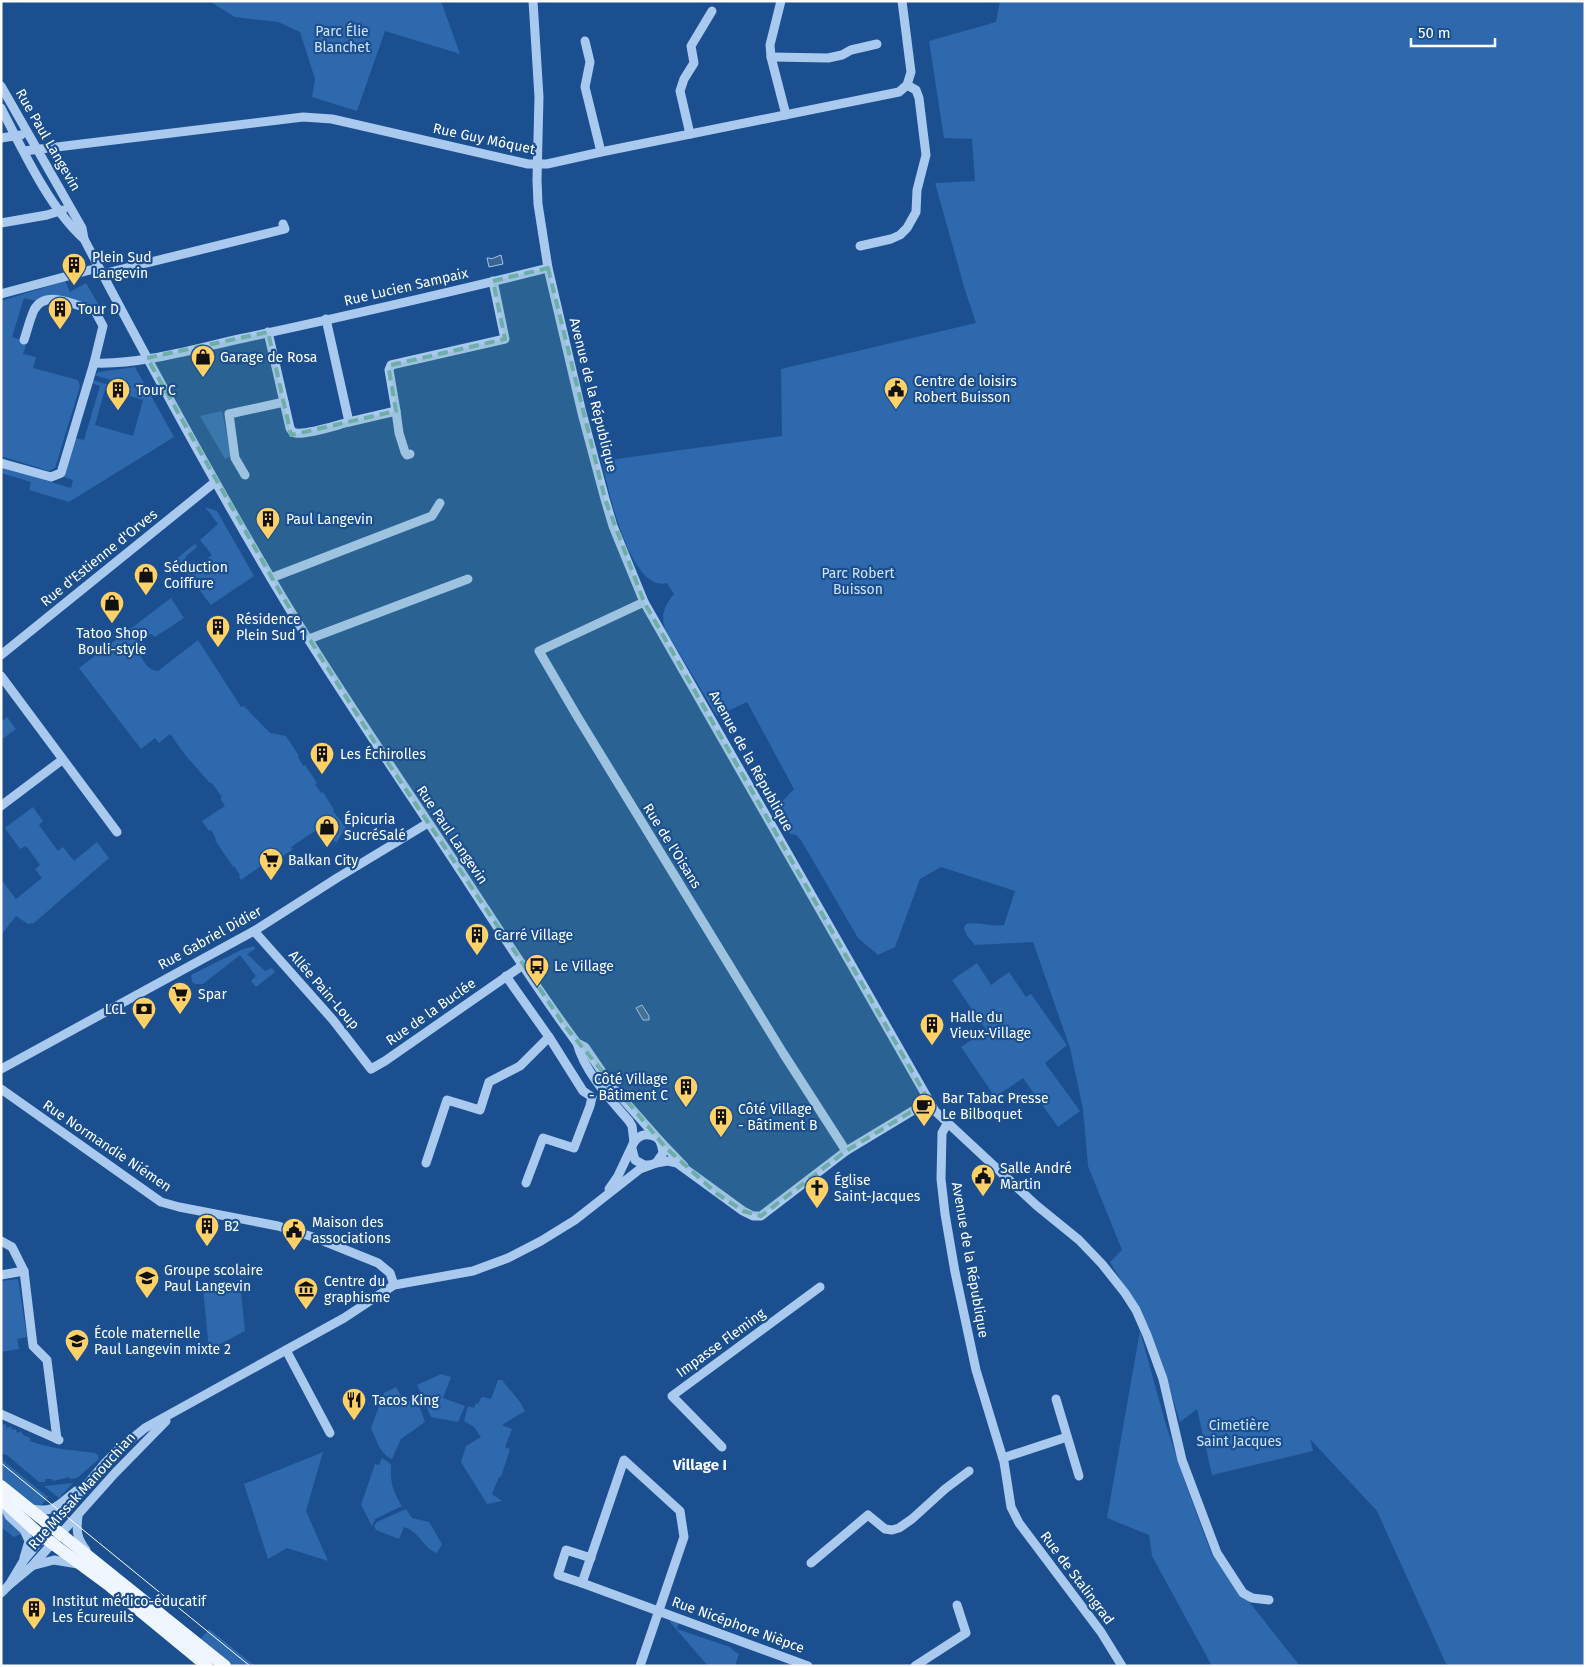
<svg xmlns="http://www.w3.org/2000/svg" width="1586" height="1667" font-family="'Fira Sans',sans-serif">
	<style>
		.green { fill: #2e69ad }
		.water { fill: #3c6290; stroke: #9cc4f0 }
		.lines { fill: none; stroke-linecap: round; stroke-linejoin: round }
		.minor { stroke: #a9c9ee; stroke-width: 9 }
		.major { stroke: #f0f6ff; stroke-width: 12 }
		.tram { stroke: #fff; stroke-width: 1 }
		.marked { fill: #6fada8; fill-opacity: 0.2; stroke: #6fada8; stroke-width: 4; stroke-dasharray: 10 6; stroke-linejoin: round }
		.labels { text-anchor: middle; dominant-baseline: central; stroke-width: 4.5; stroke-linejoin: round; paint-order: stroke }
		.park-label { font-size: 14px; fill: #cfe3fa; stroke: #1b4f8f }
		.street-label { font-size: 14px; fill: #fff; stroke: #1b4f8f }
		.poi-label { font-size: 14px; fill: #fff; stroke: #1b4f8f; text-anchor: start }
		.neighbourhood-label { font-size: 15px; font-weight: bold; fill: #fff; stroke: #1b4f8f }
	</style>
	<rect width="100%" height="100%" fill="#1b4f8f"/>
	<g class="green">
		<path d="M209,1H441L460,54L385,31L357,111L312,97L315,79L300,32L278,22L235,17Z"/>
		<path d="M1000,1H1585V1666H1447L1377,1511L1310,1439L1313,1451L1212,1475L1197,1409L1180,1422L1162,1363L1149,1328L1110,1262L1122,1250L1088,1166L1083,1109L1070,1048L1033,942L975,945L967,936L964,928L966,924C978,921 991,927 1004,925L1015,891L941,867L920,879L895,947L878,955L858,938L801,840L796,835L790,834L777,807L794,789L747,702L717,716L666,631C660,616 664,606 674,594L667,583C630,594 607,485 602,461L782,436L781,369L976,323L965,290L935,183L975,181L972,139L944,138L929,41L996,22Z"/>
		<path d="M65,281L70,292L86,283L100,307L96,310L52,295L37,301L24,298L12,337L27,342L23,354L36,357L33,368L78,380L80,386L55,468L49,471L1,456V301Z"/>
		<path d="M135,367L174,437L69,502L29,490L31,482L1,473V467L71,488L73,480L64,477L75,438L84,440L100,386L92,383L93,380L122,389L123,394L105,389L95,425L133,436L143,400L129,396L131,386L94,375L99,372Z"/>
		<path d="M222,411L231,456L225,459L200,416Z"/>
		<path d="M205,507L217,511L254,576L211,605L176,559L195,544L197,547L185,557L196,571L210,561L208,558L212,555L200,540L218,524Z"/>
		<path d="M171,598L184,618L155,637L151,634L142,640L145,646L140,650L139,654C144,661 148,671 158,671L198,640L241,707L244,706L270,733L286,736L299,756L298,757L303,766L305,765L317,783L315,784L321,793L323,792L334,810L333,811L346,828L336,843L324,825L291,847L292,850L270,864L268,861L241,880L239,876L240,875L234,866L233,867L215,840L216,839L211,830L209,831L202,821L225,806L220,798L222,797L212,783H210L186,756L170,734L159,743L155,738L141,749L79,668Z"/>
		<path d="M7,717L16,729L1,740V722Z"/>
		<path d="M33,807L43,821L39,825L58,851L63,847L74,861L97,842L109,858L34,923L28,924L16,916L1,935V884L3,882L16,899L42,878L35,869L40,865L26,846L20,849L5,828Z"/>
		<path d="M254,946L255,949L247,954L265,971L272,968L275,972L256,987L251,981L256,976L240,955L203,984H195L192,982L191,975L241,950Z"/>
		<path d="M977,963L991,985L1009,972L1026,997L1031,994L1067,1045L1045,1063L1080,1111L1058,1127L1023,1078L995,1097L961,1047L986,1030L952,980Z"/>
		<path d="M18,1279L27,1337L17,1339L19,1349L1,1352V1281Z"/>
		<path d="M240,1283L245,1331L209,1350L203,1288Z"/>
		<path d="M1140,1331L1166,1425L1185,1482L1212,1555L1300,1666H1212L1152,1556L1149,1535L1107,1518Z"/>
		<path d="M441,1374L451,1377L443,1398L465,1406L458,1422L431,1417L417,1385Z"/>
		<path d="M498,1380H502L520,1402L525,1411L502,1425L512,1429L505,1447L510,1449L501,1477H499L492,1494L502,1501L487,1504L461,1462L466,1446L481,1437L474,1427L464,1421L468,1406L474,1408L476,1403L478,1404L481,1398L483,1397L491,1399Z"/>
		<path d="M396,1387L405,1403L416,1397L425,1422L401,1439L392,1459C380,1454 376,1439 371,1428L384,1393Z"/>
		<path d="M1,1424L2,1425L6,1424L7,1428L11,1426L12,1430L16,1429L17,1433L21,1431L23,1435L30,1438V1441C51,1449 72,1450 95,1453L98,1455L99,1459L77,1478L70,1479V1477L53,1481L52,1479H45V1482H39L7,1455L2,1454Z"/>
		<path d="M323,1452L306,1511L328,1561L287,1548L268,1559L244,1484Z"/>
		<path d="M382,1458L391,1464C390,1483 393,1491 402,1506L375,1519L372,1526L361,1505L375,1464L379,1465Z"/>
		<path d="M1,1459L48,1497L40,1507L32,1504L1,1479Z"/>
		<path d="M73,1483L59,1498L44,1486Z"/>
		<path d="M406,1509L412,1518L429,1522L442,1544L437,1553C423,1548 419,1531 404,1527L399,1539L376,1530L374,1526L377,1522Z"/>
		<path d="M1,1510L23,1533L14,1537L1,1527Z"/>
		<path d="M671,1619L679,1622L677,1629L730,1647L735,1652L739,1654L735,1666H708L670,1622Z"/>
		<path d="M209,1629L255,1666H230L199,1641Z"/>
	</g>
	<g class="water">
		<path d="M501,255L503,264L489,267L487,258H490L491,259Z"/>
		<path d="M642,1005L649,1016V1020H643L636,1008Z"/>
	</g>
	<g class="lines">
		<g class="minor">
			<path d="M533,1L539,97L537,180L538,204L548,268L582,413L605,499L613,526L644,602L935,1111L1036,1205L1079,1240L1102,1264L1125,1293L1136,1310L1147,1335L1163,1379L1182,1460L1217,1553L1243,1593L1252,1598L1269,1600"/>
			<path d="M781,1L770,45L771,57L786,115"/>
			<path d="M585,41L590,62L585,87L601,152"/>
			<path d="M771,57L828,58L842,55L851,50L877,44"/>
			<path d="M1,86L82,228L84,239C148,361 213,482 284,600C337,688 396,773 452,858C493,920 533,984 577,1043L585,1047L613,1088L660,1141L662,1147L663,1153L656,1163L640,1169L575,1220L541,1241L508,1258L473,1271L394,1285L344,1318L145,1428L118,1450L105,1463L24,1560L9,1585"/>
			<path d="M1,108C22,149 50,209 84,239"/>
			<path d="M690,134L680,91L684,79L694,63L691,46L712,11"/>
			<path d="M1,138L21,135"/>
			<path d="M24,151L303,117L332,119L528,164H547L601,152L899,92L907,85L911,72L902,1"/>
			<path d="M1,223L47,215L63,210"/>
			<path d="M860,246L891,239L900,235L907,228L916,212L917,190L926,155L919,98L916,90L907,85"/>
			<path d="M102,274L285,229L283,224"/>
			<path d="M1,294L90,270L99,269"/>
			<path d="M326,319L349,422L396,411L389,370L391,365L505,339L493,281"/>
			<path d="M268,332L290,428C292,431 292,433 296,433C307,435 337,425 349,422"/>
			<path d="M94,363C142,365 197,348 244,338C346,316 447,293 548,268"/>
			<path d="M396,411L399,433L405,452L407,455L410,454"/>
			<path d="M1,463L51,477L61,473L94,363L103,326L95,311C77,306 46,288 34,310C30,319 27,331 24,340"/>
			<path d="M245,475L235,458L229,414L284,402"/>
			<path d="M271,578L432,516L440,503"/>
			<path d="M644,602L539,651L577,716L783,1053L846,1151"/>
			<path d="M309,639L468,579"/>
			<path d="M1,655L215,482"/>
			<path d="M1,676L117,832"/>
			<path d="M1,806L62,760"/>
			<path d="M254,931L333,1020L371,1069L385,1061L523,965"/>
			<path d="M506,976L549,1037L583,1091L592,1097"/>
			<path d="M577,1043C584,1071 610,1099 629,1121L632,1126L634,1142"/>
			<path d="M1,1069L254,931L337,878L428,823"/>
			<path d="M1,1089L161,1202L179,1207L278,1226L316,1238L378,1263L390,1273L394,1285"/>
			<path d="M947,1124L942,1133L941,1179L945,1214L955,1272L976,1370L1004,1462L1011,1507L1019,1523L1101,1632L1122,1666"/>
			<path d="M660,1141L684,1166"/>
			<path d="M632,1149L635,1160L644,1165H650"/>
			<path d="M426,1163L447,1100L480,1110L489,1082L520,1066L549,1037"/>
			<path d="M656,1163L668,1161L677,1163L743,1211L753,1216H761L846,1151L929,1101"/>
			<path d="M526,1183L543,1138L574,1148L590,1106L592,1097"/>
			<path d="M609,1189L618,1176L634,1142C640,1134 648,1133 656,1137"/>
			<path d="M1,1241L12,1247L24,1271L33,1346L47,1360L57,1439L59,1440"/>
			<path d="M1,1275L24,1271"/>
			<path d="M286,1350L330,1433"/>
			<path d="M1056,1399L1079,1476"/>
			<path d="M1,1414L57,1439"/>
			<path d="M722,1447L672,1396L820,1287"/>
			<path d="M1003,1458L1067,1437"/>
			<path d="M4,1505L9,1516L24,1530L29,1541L24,1558"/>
			<path d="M31,1509C56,1513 58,1505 76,1491"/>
			<path d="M78,1516C76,1531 77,1539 86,1550"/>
			<path d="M811,1563L868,1515L885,1529L892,1530L899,1528L912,1519L945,1489L969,1471"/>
			<path d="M35,1565L54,1560L78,1564"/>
			<path d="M582,1583L558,1575L566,1550L591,1558"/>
			<path d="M1,1593L9,1585L32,1566L115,1473L166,1421"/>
			<path d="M640,1666L684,1537L680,1511L624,1460L582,1583L808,1666"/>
			<path d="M915,1666L966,1633L957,1605"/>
		</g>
		<g class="major">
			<path d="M1,1486L225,1666"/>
			<path d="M1,1499L38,1533L110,1586L207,1666"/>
		</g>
		<path class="tram" d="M1,1463L250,1666"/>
	</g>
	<path class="marked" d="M548,268L605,499L644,602L929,1101L846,1151L761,1216L743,1211L716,1193L665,1147L564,1025L384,757L284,599L147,358L268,332L291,435L396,411L389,370L391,365L505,339L493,281Z"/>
	<defs>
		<symbol id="building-pin" viewBox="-11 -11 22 30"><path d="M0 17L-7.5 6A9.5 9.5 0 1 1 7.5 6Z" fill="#ffd166" stroke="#1b4f8f"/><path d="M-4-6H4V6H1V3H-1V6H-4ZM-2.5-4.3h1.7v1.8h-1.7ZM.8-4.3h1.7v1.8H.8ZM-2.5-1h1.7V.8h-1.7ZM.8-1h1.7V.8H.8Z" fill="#111"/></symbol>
		<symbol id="shop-pin" viewBox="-11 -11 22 30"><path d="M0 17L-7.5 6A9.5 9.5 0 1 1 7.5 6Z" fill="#ffd166" stroke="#1b4f8f"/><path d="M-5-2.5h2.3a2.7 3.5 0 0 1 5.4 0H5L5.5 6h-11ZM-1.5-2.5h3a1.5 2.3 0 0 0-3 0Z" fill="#111"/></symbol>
		<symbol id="civic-pin" viewBox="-11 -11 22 30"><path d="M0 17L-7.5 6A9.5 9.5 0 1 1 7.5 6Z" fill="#ffd166" stroke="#1b4f8f"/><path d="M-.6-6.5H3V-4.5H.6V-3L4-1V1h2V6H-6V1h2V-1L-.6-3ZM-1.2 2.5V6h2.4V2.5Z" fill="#111"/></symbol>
		<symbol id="supermarket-pin" viewBox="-11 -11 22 30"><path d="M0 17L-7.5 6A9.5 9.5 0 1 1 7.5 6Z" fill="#ffd166" stroke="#1b4f8f"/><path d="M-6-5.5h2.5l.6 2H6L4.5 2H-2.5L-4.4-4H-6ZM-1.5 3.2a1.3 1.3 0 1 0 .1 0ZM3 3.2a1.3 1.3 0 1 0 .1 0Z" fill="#111"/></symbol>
		<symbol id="bus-pin" viewBox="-11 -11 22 30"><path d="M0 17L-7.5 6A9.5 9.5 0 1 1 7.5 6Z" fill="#ffd166" stroke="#1b4f8f"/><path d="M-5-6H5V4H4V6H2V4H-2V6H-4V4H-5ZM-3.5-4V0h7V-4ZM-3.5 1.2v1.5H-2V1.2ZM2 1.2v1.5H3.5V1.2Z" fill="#111"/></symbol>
		<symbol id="bank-pin" viewBox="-11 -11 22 30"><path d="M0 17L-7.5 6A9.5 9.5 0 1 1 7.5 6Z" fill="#ffd166" stroke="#1b4f8f"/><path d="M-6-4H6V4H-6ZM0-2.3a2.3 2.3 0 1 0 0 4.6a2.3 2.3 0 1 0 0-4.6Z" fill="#111"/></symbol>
		<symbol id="cafe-pin" viewBox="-11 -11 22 30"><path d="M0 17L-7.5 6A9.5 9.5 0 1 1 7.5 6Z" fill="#ffd166" stroke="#1b4f8f"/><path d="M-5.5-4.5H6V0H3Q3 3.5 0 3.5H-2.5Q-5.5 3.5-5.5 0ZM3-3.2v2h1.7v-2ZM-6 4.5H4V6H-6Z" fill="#111"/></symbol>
		<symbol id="church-pin" viewBox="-11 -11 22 30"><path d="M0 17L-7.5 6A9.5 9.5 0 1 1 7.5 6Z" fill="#ffd166" stroke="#1b4f8f"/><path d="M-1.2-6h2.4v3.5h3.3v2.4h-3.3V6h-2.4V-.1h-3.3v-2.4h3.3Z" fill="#111"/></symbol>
		<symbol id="school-pin" viewBox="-11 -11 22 30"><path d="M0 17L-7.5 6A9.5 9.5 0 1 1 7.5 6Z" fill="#ffd166" stroke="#1b4f8f"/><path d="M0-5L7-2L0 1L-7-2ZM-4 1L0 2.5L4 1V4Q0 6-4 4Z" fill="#111"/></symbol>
		<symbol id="museum-pin" viewBox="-11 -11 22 30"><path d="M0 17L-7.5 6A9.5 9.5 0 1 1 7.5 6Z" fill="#ffd166" stroke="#1b4f8f"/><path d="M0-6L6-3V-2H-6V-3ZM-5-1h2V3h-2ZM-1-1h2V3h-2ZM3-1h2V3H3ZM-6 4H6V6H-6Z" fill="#111"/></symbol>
		<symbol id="restaurant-pin" viewBox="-11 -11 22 30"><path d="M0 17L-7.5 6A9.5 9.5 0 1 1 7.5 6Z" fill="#ffd166" stroke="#1b4f8f"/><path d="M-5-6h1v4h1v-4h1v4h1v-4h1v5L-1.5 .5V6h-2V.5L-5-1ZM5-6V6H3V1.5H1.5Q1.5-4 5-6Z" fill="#111"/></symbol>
	</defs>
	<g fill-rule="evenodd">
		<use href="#building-pin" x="60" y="251" width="28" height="38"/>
		<use href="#building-pin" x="46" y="295" width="28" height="38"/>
		<use href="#shop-pin" x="189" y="343" width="28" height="38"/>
		<use href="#civic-pin" x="882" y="375" width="28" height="38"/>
		<use href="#building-pin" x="104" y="376" width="28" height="38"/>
		<use href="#building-pin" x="254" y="505" width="28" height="38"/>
		<use href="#shop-pin" x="132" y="561" width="28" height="38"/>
		<use href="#shop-pin" x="98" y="589" width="28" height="38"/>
		<use href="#building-pin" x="204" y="613" width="28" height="38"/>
		<use href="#building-pin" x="308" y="740" width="28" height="38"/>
		<use href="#shop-pin" x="313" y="813" width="28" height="38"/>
		<use href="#supermarket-pin" x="257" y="846" width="28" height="38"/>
		<use href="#building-pin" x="463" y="921" width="28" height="38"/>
		<use href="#bus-pin" x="523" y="952" width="28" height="38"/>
		<use href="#supermarket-pin" x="166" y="980" width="28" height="38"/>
		<use href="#bank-pin" x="130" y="995" width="28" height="38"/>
		<use href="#building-pin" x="918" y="1011" width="28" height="38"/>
		<use href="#building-pin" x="672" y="1073" width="28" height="38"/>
		<use href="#cafe-pin" x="910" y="1092" width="28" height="38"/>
		<use href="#building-pin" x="707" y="1103" width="28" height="38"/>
		<use href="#civic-pin" x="969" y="1162" width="28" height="38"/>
		<use href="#church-pin" x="803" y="1174" width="28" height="38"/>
		<use href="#building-pin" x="193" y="1212" width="28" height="38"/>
		<use href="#civic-pin" x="280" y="1216" width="28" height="38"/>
		<use href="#school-pin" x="133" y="1264" width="28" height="38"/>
		<use href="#museum-pin" x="292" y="1275" width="28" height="38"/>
		<use href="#school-pin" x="63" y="1327" width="28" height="38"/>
		<use href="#restaurant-pin" x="340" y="1386" width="28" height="38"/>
		<use href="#building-pin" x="20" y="1595" width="28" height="38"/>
	</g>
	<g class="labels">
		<g class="park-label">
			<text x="342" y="31">Parc Élie<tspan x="342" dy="16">Blanchet</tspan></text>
			<text x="858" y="573">Parc Robert<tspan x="858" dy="16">Buisson</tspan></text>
			<text x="1239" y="1425">Cimetière<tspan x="1239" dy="16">Saint Jacques</tspan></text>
		</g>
		<g class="street-label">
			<text transform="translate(484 139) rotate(12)">Rue Guy Môquet</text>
			<text transform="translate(48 140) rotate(60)">Rue Paul Langevin</text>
			<text transform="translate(406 287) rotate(-13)">Rue Lucien Sampaix</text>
			<text transform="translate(593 395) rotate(76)">Avenue de la République</text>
			<text transform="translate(99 558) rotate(-39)">Rue d'Estienne d'Orves</text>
			<text transform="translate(751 761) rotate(61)">Avenue de la République</text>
			<text transform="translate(452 835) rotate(56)">Rue Paul Langevin</text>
			<text transform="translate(672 846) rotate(58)">Rue de l'Oisans</text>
			<text transform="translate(210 938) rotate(-29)">Rue Gabriel Didier</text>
			<text transform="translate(324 990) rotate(49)">Allée Pain-Loup</text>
			<text transform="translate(431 1012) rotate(-35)">Rue de la Buclée</text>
			<text transform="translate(107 1146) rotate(34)">Rue Normandie Niémen</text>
			<text transform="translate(970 1260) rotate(80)">Avenue de la République</text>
			<text transform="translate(721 1343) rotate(-36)">Impasse Fleming</text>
			<text transform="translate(82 1491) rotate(-48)">Rue Missak Manouchian</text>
			<text transform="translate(1077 1578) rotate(53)">Rue de Stalingrad</text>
			<text transform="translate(738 1625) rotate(20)">Rue Nicéphore Nièpce</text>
		</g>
		<g class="poi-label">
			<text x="92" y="257">Plein Sud<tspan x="92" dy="16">Langevin</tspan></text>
			<text x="78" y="309">Tour D</text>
			<text x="220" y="357">Garage de Rosa</text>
			<text x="914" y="381">Centre de loisirs<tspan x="914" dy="16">Robert Buisson</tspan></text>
			<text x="136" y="390">Tour C</text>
			<text x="286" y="519">Paul Langevin</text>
			<text x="164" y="567">Séduction<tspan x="164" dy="16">Coiffure</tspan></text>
			<text x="236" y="619">Résidence<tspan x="236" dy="16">Plein Sud 1</tspan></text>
			<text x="112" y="633" text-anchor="middle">Tatoo Shop<tspan x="112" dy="16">Bouli-style</tspan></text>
			<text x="340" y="754">Les Échirolles</text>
			<text x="344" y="819">Épicuria<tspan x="344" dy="16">SucréSalé</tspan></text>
			<text x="288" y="860">Balkan City</text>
			<text x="494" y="935">Carré Village</text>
			<text x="554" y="966">Le Village</text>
			<text x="198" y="994">Spar</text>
			<text x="126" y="1009" text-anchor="end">LCL</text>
			<text x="950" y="1017">Halle du<tspan x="950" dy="16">Vieux-Village</tspan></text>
			<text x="668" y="1079" text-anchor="end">Côté Village<tspan x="668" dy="16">- Bâtiment C</tspan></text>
			<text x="942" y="1098">Bar Tabac Presse<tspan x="942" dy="16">Le Bilboquet</tspan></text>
			<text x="738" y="1109">Côté Village<tspan x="738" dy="16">- Bâtiment B</tspan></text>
			<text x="1000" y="1168">Salle André<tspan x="1000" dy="16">Martin</tspan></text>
			<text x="834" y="1180">Église<tspan x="834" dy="16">Saint-Jacques</tspan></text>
			<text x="312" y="1222">Maison des<tspan x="312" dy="16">associations</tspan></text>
			<text x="224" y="1226">B2</text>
			<text x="164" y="1270">Groupe scolaire<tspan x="164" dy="16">Paul Langevin</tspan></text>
			<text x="324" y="1281">Centre du<tspan x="324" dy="16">graphisme</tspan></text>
			<text x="94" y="1333">École maternelle<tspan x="94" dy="16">Paul Langevin mixte 2</tspan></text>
			<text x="372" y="1400">Tacos King</text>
			<text x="52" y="1601">Institut médico-éducatif<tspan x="52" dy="16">Les Écureuils</tspan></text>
		</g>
		<g class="neighbourhood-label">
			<text x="700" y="1465">Village I</text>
		</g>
	</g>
	<rect width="1586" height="1667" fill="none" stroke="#ffffff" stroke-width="5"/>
	<path d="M1411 38v8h84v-8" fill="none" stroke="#ffffff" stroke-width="2.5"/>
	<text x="1418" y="38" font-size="15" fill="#ffffff" stroke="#1b4f8f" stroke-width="4" paint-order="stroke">50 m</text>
</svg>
